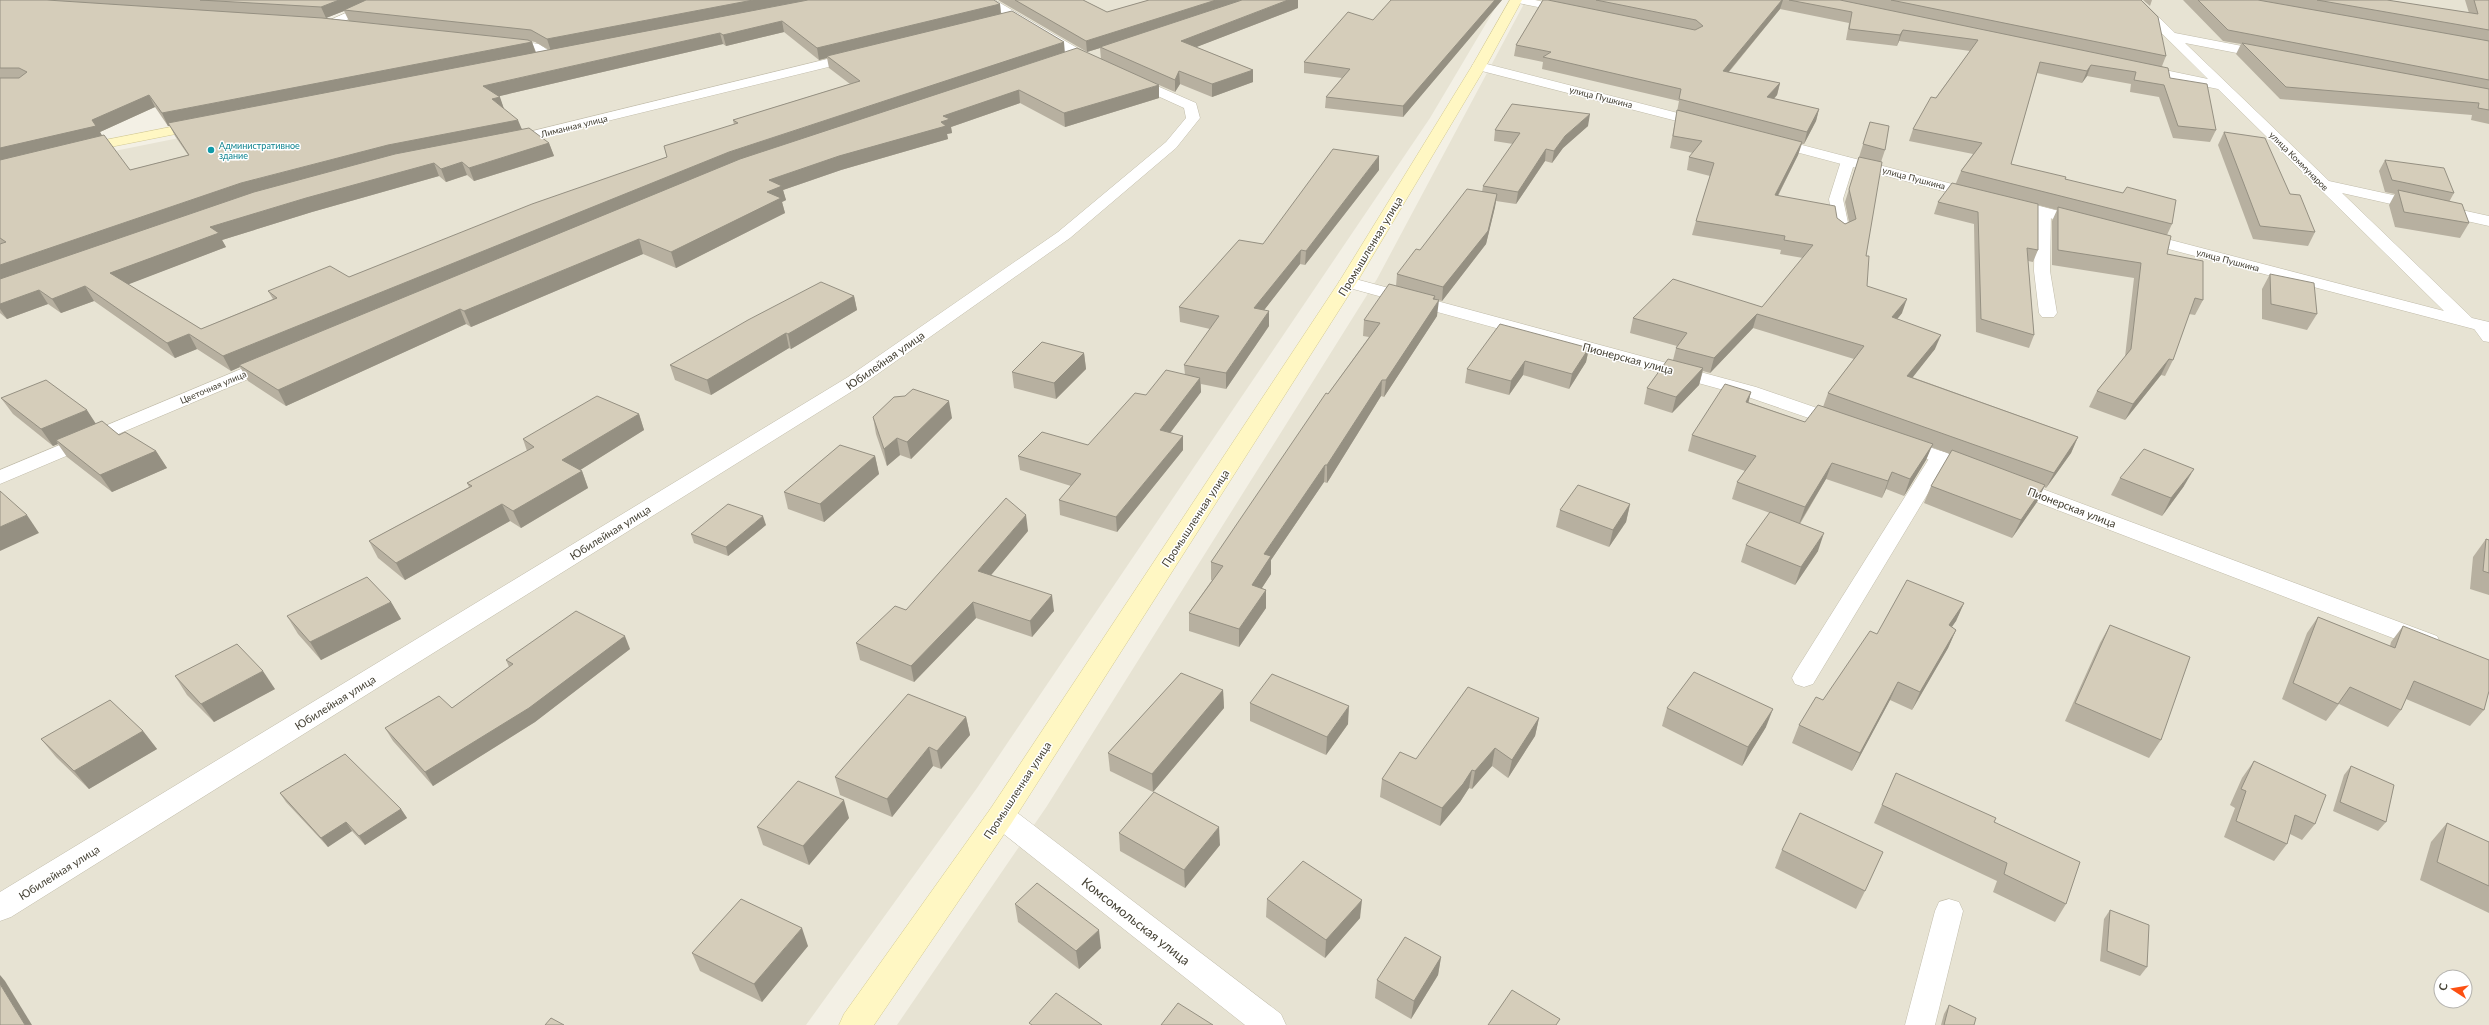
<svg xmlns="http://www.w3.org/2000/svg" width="2489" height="1025" font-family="Lato,sans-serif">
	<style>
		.residential { fill: #e7e3d3; fill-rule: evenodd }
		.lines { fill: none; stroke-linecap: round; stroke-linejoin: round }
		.lane-casing { stroke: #c1bcaa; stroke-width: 1 }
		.street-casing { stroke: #c1bcaa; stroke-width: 1 }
		.secondary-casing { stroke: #d4ca94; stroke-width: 1 }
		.lane { fill: #fff; fill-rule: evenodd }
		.street { fill: #fff; fill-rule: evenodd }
		.secondary { fill: #fff7c3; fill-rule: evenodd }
		.wall { fill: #b7b0a0; fill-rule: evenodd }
		.shaded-wall { fill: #959082 }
		.building { fill: #d5cdba; stroke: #959082 }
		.culture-dot { fill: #0f9aa8; stroke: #fff; stroke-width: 1.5 }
		.labels { text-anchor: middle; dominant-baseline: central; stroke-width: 3; stroke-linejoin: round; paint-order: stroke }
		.far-street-label { font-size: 9px; fill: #454134; stroke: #fff }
		.far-culture-label { font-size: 9px; fill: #0d838f; stroke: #fff; text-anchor: start }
		.street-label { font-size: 11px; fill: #454134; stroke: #fff }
		.near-street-label { font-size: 13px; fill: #454134; stroke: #fff }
	</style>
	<rect width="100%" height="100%" fill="#f3f0e5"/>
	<g class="residential">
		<path d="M863,0H1500L1430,118L977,788L806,1025H0V174Z"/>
		<path d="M1526,0H2489V1025H897L1047,806L1377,279ZM2441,977H2465V1001H2441Z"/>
	</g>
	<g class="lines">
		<defs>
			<g id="lane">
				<path d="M1512,0H1535L1572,8L1574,10L1568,13L1518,3Z"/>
				<path d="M1848,157L1855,161L1843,199L1850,232L1842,237L1834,232L1829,199L1841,161Z"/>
				<path d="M2043,207L2051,212L2050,271L2057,313L2054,317H2042L2039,313L2034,271L2035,212Z"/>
				<path d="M2481,321L2489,325V342L2483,341L2472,326L2475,322Z"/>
				<path d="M1940,451L1947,453L1950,457L1813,684L1804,687L1795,684L1792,678L1795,672L1930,457L1933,453Z"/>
				<path d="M1949,899L1959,902L1963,911L1935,1025H1905L1935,911L1939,902Z"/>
			</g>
			<g id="street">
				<path d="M375,0H391L331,27L327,28L321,24Z"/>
				<path d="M981,0H995L1103,63L1097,67L1074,58Z"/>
				<path d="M2128,0H2141L2175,33L2273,52L2274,55L2268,59L2185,43L2329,181L2489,216V226L2342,193L2472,318L2489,322V333L2134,240L2132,237L2134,234L2140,232L2444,311L2218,89L2136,72L2134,69L2136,66L2141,65L2208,79Z"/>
				<path d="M504,39L539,44L558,57L552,61L532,50L500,46L498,43L500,40Z"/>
				<path d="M856,52L861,53L862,56L861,59L509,145L502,141L504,138Z"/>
				<path d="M1479,62L1709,121L1711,124L1704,128L1474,69L1472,66L1474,63Z"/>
				<path d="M1132,75L1196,103L1200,118L1176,148L1070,238L862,385L11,917L0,921V892L848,377L1058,232L1166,142L1186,118L1184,108L1127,82L1125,79L1127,76Z"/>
				<path d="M1771,137L1983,192L1985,195L1977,200L1766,144L1764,141L1766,138Z"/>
				<path d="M2009,198L2090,219L2092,222L2084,227L2003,206L2001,203L2003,200Z"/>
				<path d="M1348,277L1756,387L1846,418L1849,422L1846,426L1839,428L1832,426L1742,395L1342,286L1339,282L1342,278Z"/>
				<path d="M270,357L277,359L279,363L277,367L0,484V470Z"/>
				<path d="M1900,437L1982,465L1986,470L1982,475L1975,476L1893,447L1890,443L1893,439Z"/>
				<path d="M2013,478L2437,636L2440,642L2437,648L2428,651L2419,648L2005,490L2002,485L2005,480Z"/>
				<path d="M1001,805L1011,808L1281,1014L1286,1025H1245L991,824L987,816L991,808Z"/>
			</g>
			<g id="secondary">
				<path d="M1510,0H1522L1486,66L1357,282L1011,824L874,1025H839L844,1014L991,808L1339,282L1472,66Z"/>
				<path d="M201,121L206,122L208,125L206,128L80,153L73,149L80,145Z"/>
			</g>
		</defs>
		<use href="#lane" class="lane-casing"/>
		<use href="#street" class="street-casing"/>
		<use href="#secondary" class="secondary-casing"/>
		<use href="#lane" class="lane"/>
		<use href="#street" class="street"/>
		<use href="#secondary" class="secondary"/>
	</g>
	<g class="wall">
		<path d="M0,0H994L1000,4L1001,14L1065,52L1101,59L1100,48L1087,52L998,0H1083L1107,12L1149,0H1298V8L1196,47L1253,70V82L1212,97L1180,84L1175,92L1134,74L1159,98L1065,127L1020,103L951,127L952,133L947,134L948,139L841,170L783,190L786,200L782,202L785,213L676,268L643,254L471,327L466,324L286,406L248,381L240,367L231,371L197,349L175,358L94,301L61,313L48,304L7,319L0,313ZM344,11L349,21L326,18ZM784,32L819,60L827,58L829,68L850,84L733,120L734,125L664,146L667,157L349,277L268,291L273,299L201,329L128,284L226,247L222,240L312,212L439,176L446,182L467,175L474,181L554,156L549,143L522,129L504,109L499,96L723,44L726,46ZM530,41L535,42L549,50L536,52L532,42ZM155,107L168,126H170L175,136L188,155L130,170L102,136L100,132Z"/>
		<path d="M1502,0L1403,117L1325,108L1326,97L1342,78L1304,73V62L1373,20Z"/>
		<path d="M1543,0H2141L2166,56L2162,66L2170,78L2216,130L2210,142L2173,138L2159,97L2130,92L2131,84L2087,76L2082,83L2037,73L2011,164L2065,179L2172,224L2167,235V254L2203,300L2195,315L2189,314L2173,360L2165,376L2161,375L2125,420L2089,407L2097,391L2125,357L2134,278L2052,265V221L2057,210L2038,205V250L2033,262L2028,261L2034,335L2029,348L1976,332L1974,224L1934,214L1938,202L1956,183L1961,171L1973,154L1909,141L1913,129L1970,51L1899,41L1897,46L1846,40L1849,23L1780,9L1729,72L1780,83L1777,95L1774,99L1819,109L1816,121L1804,144H1802L1798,155L1778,196L1837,218L1845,224L1849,222L1845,202L1870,122L1885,150L1881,162L1866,256L1867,286L1902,313L1897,319L1935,349L1912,377L2078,437L2071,453L2046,488L2044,487L2037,502L2012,538L1924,503L1931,486L1950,454L1931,447L1926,460L1904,496L1886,489L1882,498L1826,479L1800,524L1818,551L1795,585L1741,562L1746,545L1770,513L1732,499L1737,482L1745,471L1688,451L1692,435L1751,392L1748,402L1805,422L1823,407L1828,393L1854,359L1753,328L1710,373L1703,371L1699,385L1672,413L1644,404L1647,388L1673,360L1676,348L1677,346L1630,333L1633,318L1762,307L1803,258L1780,254L1781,250L1692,235L1696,221L1710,176L1687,170L1689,157L1693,153L1670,148L1679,101L1542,69L1543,62L1514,56L1516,45Z"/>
		<path d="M2143,0H2152L2150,6Z"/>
		<path d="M2183,0H2387L2469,13L2465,0H2489V124L2471,120L2472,115L2280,99L2236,54L2241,44L2223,41Z"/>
		<path d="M1588,126L1563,148L1552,163L1545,161L1516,204L1496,201L1495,207L1486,244L1442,301L1434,299L1437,316L1384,397L1381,396L1327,483L1324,482L1271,560V574L1262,588L1266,590V608L1239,647L1189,631V613L1212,580H1211V562L1328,394L1369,337L1363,336L1364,320L1396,286L1397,274L1420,250L1482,192L1483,186L1513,144L1494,141L1495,130Z"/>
		<path d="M2224,132L2290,194L2315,232L2308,246L2253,239L2218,145Z"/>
		<path d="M2385,160L2454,193L2449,202L2469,223L2460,238L2395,227L2389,205L2395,194L2385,192L2379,171Z"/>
		<path d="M1379,170L1305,265L1300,264L1264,310L1269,326L1226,389L1201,384V392L1170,433L1183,436V450L1117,532L1060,515L1059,500L1071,486L1020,470L1018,456L1088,445L1146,395L1185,375L1184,365L1210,329L1180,322L1179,307L1263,244Z"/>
		<path d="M2270,274L2317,314L2307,330L2262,319V289Z"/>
		<path d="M854,296L857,310L791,349L789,348L711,395L675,380L670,365Z"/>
		<path d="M1589,348L1586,362L1569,389L1523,375L1509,395L1465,383L1467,369Z"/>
		<path d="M1084,353L1086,369L1056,399L1014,388L1012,372Z"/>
		<path d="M1,398L96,424L156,451L167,468L112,492L67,457L58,444L53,446L13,414Z"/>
		<path d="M639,414L644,430L580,470L582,471L588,488L521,528L510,521L405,580L378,558L369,541L469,487L467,483L527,451L523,439Z"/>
		<path d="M873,417L952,418L911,459L900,455L887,466L876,434Z"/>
		<path d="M875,456L879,474L824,522L788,509L784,492Z"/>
		<path d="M2120,478L2184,486L2162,516L2111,495Z"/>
		<path d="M1630,504L1626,522L1609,547L1556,527L1560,510Z"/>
		<path d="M766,525L728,556L694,543L691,534Z"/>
		<path d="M1028,531L991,575L1054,611L1032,637L976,618L914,682L860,660L856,643L906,610Z"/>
		<path d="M2486,539L2489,540V595L2470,589L2473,557Z"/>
		<path d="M391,602L401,619L321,660L298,634L287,616Z"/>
		<path d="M1964,603L1956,621L1951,627L1956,630L1948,648L1912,710L1890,700L1852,771L1792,743L1799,725L1823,700L1877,634Z"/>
		<path d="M2318,617L2390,646L2391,642L2403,626L2484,710L2470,726L2406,699L2401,710L2388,727L2339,704L2326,721L2282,699L2307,633Z"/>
		<path d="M2110,625L2161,740L2149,758L2065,721L2100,643Z"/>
		<path d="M630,649L535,722L433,786L393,741L385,728L452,708L509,667L506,660Z"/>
		<path d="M175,676L275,689L214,722L187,695Z"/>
		<path d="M1223,690L1224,708L1153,792L1110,771L1108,753Z"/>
		<path d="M1250,703L1348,724L1326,755L1250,721Z"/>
		<path d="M1667,708L1766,727L1742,766L1662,726Z"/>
		<path d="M966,717L970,735L941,769L933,766L892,817L840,795L835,777Z"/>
		<path d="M1539,718L1535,736L1508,778L1492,766L1472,789L1469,788L1460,802L1440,826L1380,797L1382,779L1416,759Z"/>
		<path d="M143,731L157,749L89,789L56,757L41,739Z"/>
		<path d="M2254,761L2315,824L2302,840L2290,834L2287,844L2274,861L2224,837L2235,808L2230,805L2242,778Z"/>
		<path d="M2351,766L2386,822L2378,831L2333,811L2344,775Z"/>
		<path d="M1896,773L1994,822L2066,904L2055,922L1993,892L1997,881L1874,823Z"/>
		<path d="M280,793L401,809L407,818L365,845L352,831L328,847L286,802Z"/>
		<path d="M849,818L809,865L763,845L757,827Z"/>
		<path d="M2447,823L2489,842V913L2420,880L2431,842Z"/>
		<path d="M1119,833L1220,845L1185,888L1120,851Z"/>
		<path d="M1782,850L1865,891L1856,909L1775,868Z"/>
		<path d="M1267,899L1360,918L1325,958L1266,917Z"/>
		<path d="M1015,904L1101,948L1079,969L1018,922Z"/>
		<path d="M2110,910L2147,967L2140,976L2100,961L2104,919Z"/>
		<path d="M808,946L762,1002L700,971L692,953Z"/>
		<path d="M1441,957L1438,975L1411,1019L1375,998L1377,980Z"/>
		<path d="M1949,1005L1974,1025H1941L1944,1014Z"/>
	</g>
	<g class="shaded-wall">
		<path d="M339,0H371L344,10V11L326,18L321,7Z"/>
		<path d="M753,0H812L551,51L547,39Z"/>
		<path d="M1216,0H1250L1100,47V48L1087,52L1086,41Z"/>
		<path d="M1288,0H1298V8L1181,53V41Z"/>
		<path d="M1495,0H1502L1403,117V106Z"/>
		<path d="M1782,0H1783L1780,9L1720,82L1723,71Z"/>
		<path d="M1000,4L1001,15L827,56V58L819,60L817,48Z"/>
		<path d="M782,21L784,32L726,46L723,35Z"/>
		<path d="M1903,30L1899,41L1897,46L1900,35Z"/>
		<path d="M720,33L723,44L487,99L483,86Z"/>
		<path d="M532,42L536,54L168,123L170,126H168L162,113Z"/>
		<path d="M1064,42L1065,54L239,365L240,367L231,371L223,356L729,152Z"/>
		<path d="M2091,65L2087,76L2082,83L2087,71Z"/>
		<path d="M1253,70V82L1212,97V84Z"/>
		<path d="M1179,71L1180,84L1175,92V80Z"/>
		<path d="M1780,83L1777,95L1764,109L1767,97Z"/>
		<path d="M1159,85V98L1065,127L1064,113Z"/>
		<path d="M1019,90L1020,103L951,127L952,133L947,134L948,139L841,170L783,190L786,200L782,202L785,213L676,268L671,252L767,192L769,180L839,156L943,116Z"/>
		<path d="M149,95L155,107L100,132L104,139L0,163V148L92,120Z"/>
		<path d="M500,97L504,109L492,99Z"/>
		<path d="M1819,109L1816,121L1804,144L1807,132Z"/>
		<path d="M1590,114L1588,126L1563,148L1552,163L1554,151L1565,136Z"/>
		<path d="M518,120L523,132L0,283V265L241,183L388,145Z"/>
		<path d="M1802,142L1798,155L1771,209L1775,195Z"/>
		<path d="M549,143L554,156L474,181L469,168Z"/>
		<path d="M1546,149L1545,161L1516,204L1518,192Z"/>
		<path d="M1379,156V170L1305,265L1306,251Z"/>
		<path d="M462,162L467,175L446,182L441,169Z"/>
		<path d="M434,163L439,176L312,212L222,240L226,247L119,288L110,273L210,227L306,198Z"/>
		<path d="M1497,194L1495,207L1486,244L1442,301L1443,287Z"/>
		<path d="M639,239L643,254L471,327L464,311Z"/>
		<path d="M1301,250L1300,264L1254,323V308Z"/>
		<path d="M85,286L94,301L61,313L52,299Z"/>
		<path d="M39,290L48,304L7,319L0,309V304Z"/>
		<path d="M854,296L857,310L791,349L788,334Z"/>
		<path d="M1435,296L1433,309L1439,300L1437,316L1384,397L1386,380Z"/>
		<path d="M1907,299L1902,313L1887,332L1892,317Z"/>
		<path d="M460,309L466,324L286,406L278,390Z"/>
		<path d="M1269,311V326L1226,389V373Z"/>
		<path d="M1757,314L1753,328L1710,373L1714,358Z"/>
		<path d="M786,333L789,348L711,395L707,380Z"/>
		<path d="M189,334L197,349L175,358L167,343Z"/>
		<path d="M1941,335L1935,349L1902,391L1907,376Z"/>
		<path d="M1589,348L1586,362L1569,389L1572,374Z"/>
		<path d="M1084,353L1086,369L1056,399L1054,383Z"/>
		<path d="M2169,359L2161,375L2125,420L2133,404Z"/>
		<path d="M1525,361L1523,375L1509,395L1511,381Z"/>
		<path d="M1703,368L1699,385L1672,413L1676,397Z"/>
		<path d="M1200,378L1201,392L1161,445L1160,430Z"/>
		<path d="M1382,380L1381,396L1327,483V465Z"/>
		<path d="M1751,392L1747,408L1746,402Z"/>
		<path d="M949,401L952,418L911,459L907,442Z"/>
		<path d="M87,410L98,427L56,440L58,444L53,446L41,429Z"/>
		<path d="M639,414L644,430L569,477L562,460Z"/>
		<path d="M1183,436V450L1117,532L1116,517Z"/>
		<path d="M2078,437L2071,453L2046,488L2054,473Z"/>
		<path d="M897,438L900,455L887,466L884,449Z"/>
		<path d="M1933,444L1926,460L1904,496L1910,479Z"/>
		<path d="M156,451L167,468L112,492L100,475Z"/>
		<path d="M875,456L879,474L824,522L820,504Z"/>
		<path d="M1832,463L1826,479L1799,524L1805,507Z"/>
		<path d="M1325,465L1324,482L1271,560V574L1252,603V585L1264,554Z"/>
		<path d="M2194,469L2184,486L2162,516L2171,498Z"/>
		<path d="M582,471L588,488L521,528L513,511Z"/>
		<path d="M1892,472L1886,489L1882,498L1888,481Z"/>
		<path d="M2045,485L2037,502L2012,538L2021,520Z"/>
		<path d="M502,504L510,521L405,580L396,563Z"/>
		<path d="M1630,504L1626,522L1609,547L1613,530Z"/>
		<path d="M27,515L39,533L0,551V527Z"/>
		<path d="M1026,515L1028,531L981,587L978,571Z"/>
		<path d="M763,516L766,525L728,556L726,547Z"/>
		<path d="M1824,533L1818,551L1795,585L1801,567Z"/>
		<path d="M1266,590V608L1239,647V629Z"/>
		<path d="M1052,595L1054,611L1032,637L1030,621Z"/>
		<path d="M391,602L401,619L321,660L310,642Z"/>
		<path d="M973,602L976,618L914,682L911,666Z"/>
		<path d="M1964,603L1956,621L1941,643L1949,625Z"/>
		<path d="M1956,630L1948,648L1912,710L1920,692Z"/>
		<path d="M625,636L630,649L535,722L433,786L425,772Z"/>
		<path d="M263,671L275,689L214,722L201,704Z"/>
		<path d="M1898,682L1890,700L1852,771L1860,753Z"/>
		<path d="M1223,690L1224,708L1153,792L1152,774Z"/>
		<path d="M1349,706L1348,724L1326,755L1327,737Z"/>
		<path d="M1773,709L1766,727L1742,766L1748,747Z"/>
		<path d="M966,717L970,735L941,769L937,751Z"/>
		<path d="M1539,718L1535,736L1508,778L1512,760Z"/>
		<path d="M143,731L157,749L89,789L74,771Z"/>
		<path d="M929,747L933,766L892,817L887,799Z"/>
		<path d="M1495,748L1492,766L1472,789L1475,771Z"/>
		<path d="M1472,770L1469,788L1460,802L1440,826L1442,808Z"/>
		<path d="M844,800L849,818L809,865L803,846Z"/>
		<path d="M401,809L407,818L365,845L359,836Z"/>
		<path d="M346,822L352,831L328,847L321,838Z"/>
		<path d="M1219,827L1220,845L1185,888L1184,870Z"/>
		<path d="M1362,900L1360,918L1325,958L1326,940Z"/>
		<path d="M802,928L808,946L762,1002L754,984Z"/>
		<path d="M1099,930L1101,948L1079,969L1076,951Z"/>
		<path d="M1441,957L1438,975L1411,1019L1414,1001Z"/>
		<path d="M0,975L5,981L32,1025H25L0,984Z"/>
	</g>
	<g class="building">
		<path d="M0,0H47L322,18L528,40L532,42L162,113L149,95L92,120L96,126L0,148V78H19L27,72L19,68H0Z"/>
		<path d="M200,0H339L321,7Z"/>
		<path d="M366,0H753L547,39L531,30L344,10Z"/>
		<path d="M808,0H994L1000,4L817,48L782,21L723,35L720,33L483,86L500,97L492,99L518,120L388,145L241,183L0,265V244L6,242L0,238V160L104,135L130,170L189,155L168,123Z"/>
		<path d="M1015,0H1083L1107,12L1149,0H1216L1086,41Z"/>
		<path d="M1242,0H1288L1181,41L1253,70L1212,84L1179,71L1175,80L1100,47Z"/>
		<path d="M1391,0H1495L1403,106L1326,97L1350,69L1304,62L1348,12L1373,20Z"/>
		<path d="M1543,0H1548L1695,30L1703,26L1696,20L1596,0H1782L1723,71L1780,83L1767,97L1819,109L1807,132L1679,99L1681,89L1543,57L1551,52L1516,45Z"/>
		<path d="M1789,0H1840L2168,68L2170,78L2207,84L2216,130L2178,126L2164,85L2134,80L2136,72L2091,65L2087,71L2040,62L2011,164L2066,177L2065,179L2123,193L2127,187L2176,200L2172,224L1961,171L1982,143L1913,129L1931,97L1936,98L1978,40L1903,30L1900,35L1849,29L1852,12Z"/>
		<path d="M1891,0H2141L2158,17L2166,56Z"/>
		<path d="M2198,0H2258L2489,41V80L2228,30Z"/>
		<path d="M2317,0H2387L2478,14L2474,0H2489V30Z"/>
		<path d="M1012,11L1064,42L729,152L223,356L189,334L167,343L85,286L52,299L39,290L0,304V279L254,192L395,154L529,128L549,143L469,168L462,162L441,169L434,163L306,198L210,227L219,233L110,273L201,329L277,298L268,291L330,266L349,277L532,204L667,157L664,146L738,123L733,120L860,81L827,56Z"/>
		<path d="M2242,43L2489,89V110L2478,108L2479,103L2286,87Z"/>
		<path d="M1077,48L1159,85L1064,113L1019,90L943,116L950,119L941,122L946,126L839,156L769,180L782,186L767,192L781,198L671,252L639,239L464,311L460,309L278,390L239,365L740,159Z"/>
		<path d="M1512,104L1590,114L1565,136L1554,151L1546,149L1518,192L1483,186L1520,133L1495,130Z"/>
		<path d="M1677,110L1802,142L1775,195L1835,206L1837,218L1845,224L1856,219L1849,189L1859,157L1882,162L1866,256H1869L1867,286L1907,299L1892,317L1941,335L1907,376L2078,437L2054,473L1828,393L1864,346L1757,314L1714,358L1676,348L1687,333L1633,318L1673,279L1762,307L1813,245L1784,240L1785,236L1696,221L1714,163L1689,157L1702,141L1673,136Z"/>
		<path d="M1870,122L1889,126L1885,150L1863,144Z"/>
		<path d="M2224,132L2265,138L2290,194L2300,195L2315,232L2260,226Z"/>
		<path d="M1333,149L1379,156L1306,251L1301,250L1254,308L1269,311L1226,373L1184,365L1219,316L1179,307L1239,240L1263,244Z"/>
		<path d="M2385,160L2444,168L2454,193L2392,180Z"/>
		<path d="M1952,183L2038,204V250L2027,248L2034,335L1981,319L1978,212L1938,202Z"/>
		<path d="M1467,189L1497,194L1488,231L1443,287L1397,274L1416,249L1420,250Z"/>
		<path d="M2398,190L2462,204L2469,223L2404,212Z"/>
		<path d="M2058,207L2171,236L2167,254L2203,261V300L2195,298L2173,360L2169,359L2133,404L2097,391L2131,349L2141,263L2058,250Z"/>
		<path d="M2270,274L2314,283L2317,314L2271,304Z"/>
		<path d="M821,282L854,296L788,334L786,333L707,380L670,365L748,320Z"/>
		<path d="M1389,284L1435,296L1433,299L1439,300L1386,380H1382L1327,465H1325L1264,554L1271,556L1252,585L1266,590L1239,629L1189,613L1223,566L1211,562L1326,393L1328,394L1380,323L1364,320Z"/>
		<path d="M1500,324L1589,348L1572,374L1525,361L1511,381L1467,369Z"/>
		<path d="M1042,342L1084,353L1054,383L1012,372Z"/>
		<path d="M1668,359L1703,368L1676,397L1647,388Z"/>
		<path d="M1166,370L1200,378L1160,430L1183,436L1116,517L1059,500L1081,474L1018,456L1042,432L1088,445L1135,393L1146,395Z"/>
		<path d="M46,380L87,410L41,429L1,398Z"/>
		<path d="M1725,384L1751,392L1746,402L1805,422L1818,405L1933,444L1910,479L1892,472L1888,481L1832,463L1805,507L1737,482L1756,456L1692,435Z"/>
		<path d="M913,389L949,401L907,442L897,438L884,449L873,417L894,397L905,396Z"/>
		<path d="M597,396L639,414L562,460L582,471L513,511L502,504L396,563L369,541L472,486L467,483L534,447L523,439Z"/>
		<path d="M102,421L119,435L125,432L156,451L100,475L56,440Z"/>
		<path d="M840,445L875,456L820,504L784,492Z"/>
		<path d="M2144,449L2194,469L2171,498L2120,478Z"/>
		<path d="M1952,450L2045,485L2021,520L1931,486Z"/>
		<path d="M1578,485L1630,504L1613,530L1560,510Z"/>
		<path d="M0,491L27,515L0,527Z"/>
		<path d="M1006,498L1026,515L978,571L1052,595L1030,621L973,602L911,666L856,643L895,606L906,610Z"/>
		<path d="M728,504L763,516L726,547L691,534Z"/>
		<path d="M1770,512L1824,533L1801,567L1746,545Z"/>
		<path d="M2486,539L2489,540V573L2483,571Z"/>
		<path d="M367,577L391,602L310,642L287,616Z"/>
		<path d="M1907,580L1964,603L1949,625L1956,630L1920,692L1898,682L1860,753L1799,725L1816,697L1823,700L1870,631L1877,634Z"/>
		<path d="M576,611L625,636L529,708L425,772L385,728L439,696L452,708L513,664L506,660Z"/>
		<path d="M2318,617L2395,648L2403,626L2489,660V691L2484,710L2414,681L2401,710L2350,687L2338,704L2293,683Z"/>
		<path d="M2110,625L2190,657L2161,740L2075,703Z"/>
		<path d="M237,644L263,671L201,704L175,676Z"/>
		<path d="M1694,672L1773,709L1748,747L1667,708Z"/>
		<path d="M1181,673L1223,690L1152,774L1108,753Z"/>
		<path d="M1272,674L1349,706L1327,737L1250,703Z"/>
		<path d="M1468,687L1539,718L1512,760L1495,748L1475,771L1472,770L1463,784L1442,808L1382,779L1400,752L1416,759Z"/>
		<path d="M908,694L966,717L937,751L929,747L887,799L835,777Z"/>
		<path d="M110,700L143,731L74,771L41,739Z"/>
		<path d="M345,754L401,809L359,836L346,822L321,838L280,793Z"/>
		<path d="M2254,761L2326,795L2315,824L2295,815L2287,844L2236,821L2246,791L2241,789Z"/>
		<path d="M2351,766L2394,785L2386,822L2340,802Z"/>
		<path d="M1896,773L1996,818L1994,822L2080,862L2066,904L2004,874L2007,863L1882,805Z"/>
		<path d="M798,781L844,800L803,846L757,827Z"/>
		<path d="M1154,792L1219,827L1184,870L1119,833Z"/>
		<path d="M1800,813L1883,852L1865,891L1782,850Z"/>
		<path d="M2447,823L2489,842V886L2437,862Z"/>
		<path d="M1303,861L1362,900L1326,940L1267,899Z"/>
		<path d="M1037,883L1099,930L1076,951L1015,904Z"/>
		<path d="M741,899L802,928L754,984L692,953Z"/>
		<path d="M2110,910L2149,925L2147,967L2107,951Z"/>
		<path d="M1405,937L1441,957L1414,1001L1377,980Z"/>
		<path d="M0,984L25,1025H0Z"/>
		<path d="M1512,990L1560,1019L1556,1025H1488Z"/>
		<path d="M1056,993L1102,1025H1032L1029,1023Z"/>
		<path d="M1178,1003L1213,1025H1161Z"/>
		<path d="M1949,1005L1976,1018L1974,1025H1944Z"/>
		<path d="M551,1018L564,1025H545Z"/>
	</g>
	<circle class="culture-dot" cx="211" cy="150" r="4"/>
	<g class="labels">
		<g class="far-street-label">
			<text transform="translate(1601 97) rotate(14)">улица Пушкина</text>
			<text transform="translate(574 126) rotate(-14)">Лиманная улица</text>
			<text transform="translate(2299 161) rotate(45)">улица Коммунаров</text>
			<text transform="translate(1914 178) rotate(15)">улица Пушкина</text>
			<text transform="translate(2228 260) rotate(15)">улица Пушкина</text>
			<text transform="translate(213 387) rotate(-23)">Цветочная улица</text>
		</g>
		<g class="far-culture-label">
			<text x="219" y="145">Административное<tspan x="219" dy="10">здание</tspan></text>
		</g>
		<g class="street-label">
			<text transform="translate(1370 246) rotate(-59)">Промышленная улица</text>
			<text transform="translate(1628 358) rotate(15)">Пионерская улица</text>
			<text transform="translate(885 360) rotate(-35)">Юбилейная улица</text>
			<text transform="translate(2072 507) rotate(21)">Пионерская улица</text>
			<text transform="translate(1195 518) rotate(-57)">Промышленная улица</text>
			<text transform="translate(610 532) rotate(-32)">Юбилейная улица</text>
			<text transform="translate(335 702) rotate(-32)">Юбилейная улица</text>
			<text transform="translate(1017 790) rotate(-57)">Промышленная улица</text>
			<text transform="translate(59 872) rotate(-32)">Юбилейная улица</text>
		</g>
		<g class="near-street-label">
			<text transform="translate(1136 921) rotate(38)">Комсомольская улица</text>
		</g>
	</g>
	<g transform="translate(2453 989) rotate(282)"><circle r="19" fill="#ffffff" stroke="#b5b3ae"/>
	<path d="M0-3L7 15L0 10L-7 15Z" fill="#fd5012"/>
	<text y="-6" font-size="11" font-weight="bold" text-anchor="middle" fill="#454134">С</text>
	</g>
</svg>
